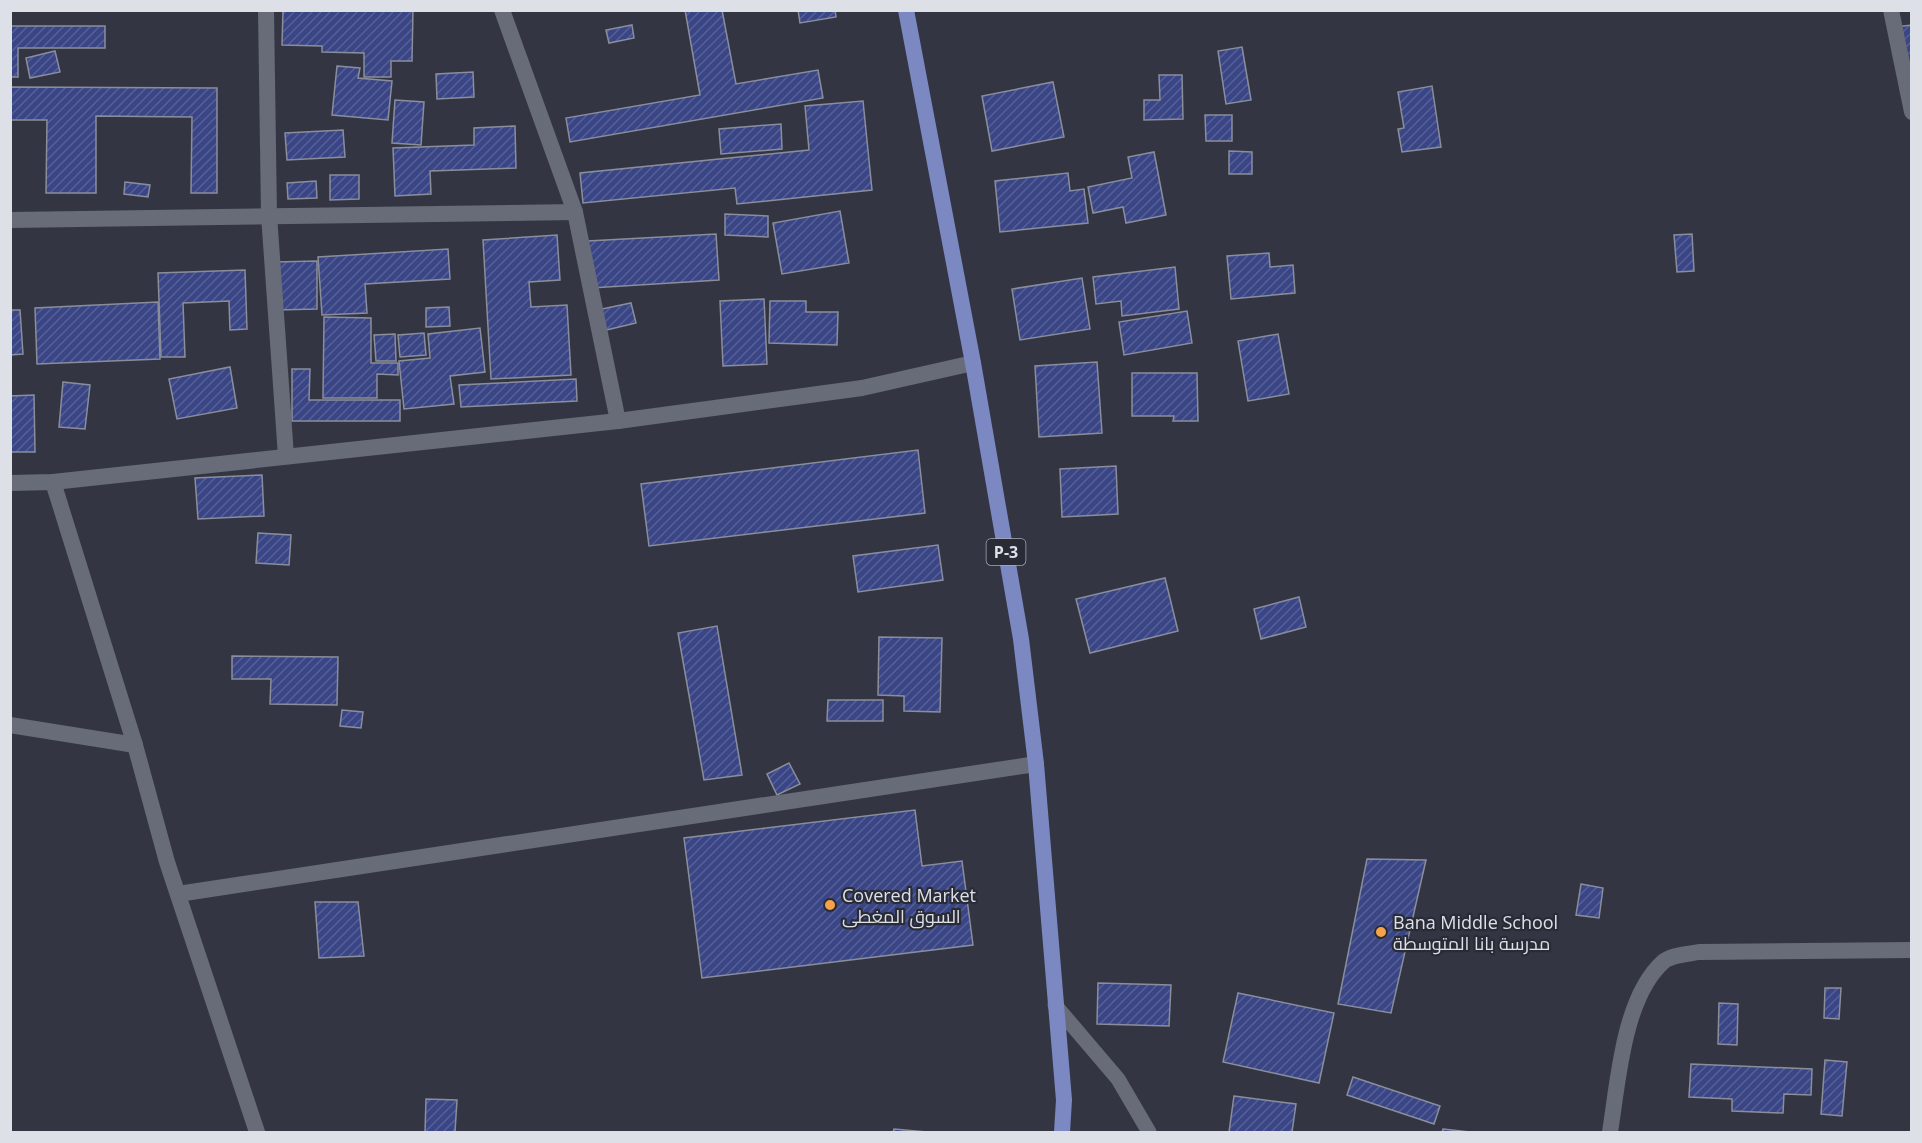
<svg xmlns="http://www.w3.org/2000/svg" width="1922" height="1143" font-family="'Open Sans',Cairo,sans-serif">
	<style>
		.building { fill: url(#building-hatch); stroke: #8a8e9c; stroke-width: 1.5 }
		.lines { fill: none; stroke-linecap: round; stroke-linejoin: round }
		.service { stroke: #686b78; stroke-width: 15 }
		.minor { stroke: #686b78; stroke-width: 16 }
		.primary { stroke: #7c88c2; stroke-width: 16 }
		.poi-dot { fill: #f7a149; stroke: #292c37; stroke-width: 2 }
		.labels { text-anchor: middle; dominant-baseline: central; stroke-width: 4.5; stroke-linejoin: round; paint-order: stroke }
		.shield { fill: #292c37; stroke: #a8aab3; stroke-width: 1.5 }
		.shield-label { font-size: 16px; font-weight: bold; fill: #dee0e8 }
		.poi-label { font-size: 18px; fill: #dee0e8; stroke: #292c37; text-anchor: start }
	</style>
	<defs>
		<pattern id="building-hatch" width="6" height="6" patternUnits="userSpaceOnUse" patternTransform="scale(1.5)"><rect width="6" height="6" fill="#3a4585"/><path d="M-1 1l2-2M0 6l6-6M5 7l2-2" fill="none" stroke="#566096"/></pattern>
	</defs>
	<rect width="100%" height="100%" fill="#333642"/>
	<g class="building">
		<path d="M283,10H413L412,61H391V77H364V53L322,52V46L282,45Z"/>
		<path d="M685,10H722L736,84L818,70L823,98L570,142L566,118L700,95Z"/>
		<path d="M798,10H835L836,17L800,23Z"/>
		<path d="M632,25L634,38L609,43L606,30Z"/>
		<path d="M1912,25V71L1894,27Z"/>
		<path d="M10,26H105V48H18V77H10Z"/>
		<path d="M1242,47L1251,100L1226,104L1218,51Z"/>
		<path d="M55,51L60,72L30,78L26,58Z"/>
		<path d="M337,66L360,68L358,78L392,81L388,120L332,115Z"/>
		<path d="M473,72L474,97L437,99L436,74Z"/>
		<path d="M1159,75H1182L1183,119L1144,120V100H1160Z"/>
		<path d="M1053,82L1064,137L992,151L982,96Z"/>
		<path d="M1432,86L1441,147L1402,152L1398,129L1404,128L1398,92Z"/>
		<path d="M10,87L217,88V193H191L192,117L96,116V193H46L47,120H10Z"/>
		<path d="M395,100L424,102L421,145L392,143Z"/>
		<path d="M863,101L872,190L737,204L735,188L583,203L580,173L809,150L805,106Z"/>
		<path d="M1205,115H1232V141H1206Z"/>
		<path d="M781,124L782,149L721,154L719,129Z"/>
		<path d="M515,126L516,168L430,171L431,194L395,196L393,148L474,145V128Z"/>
		<path d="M343,130L345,157L287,160L285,133Z"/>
		<path d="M1229,151L1252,152V174H1229Z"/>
		<path d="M1154,152L1166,215L1126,223L1123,207L1093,213L1088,187L1132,178L1128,157Z"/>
		<path d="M1068,173L1070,191L1084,189L1088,223L1000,232L995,181Z"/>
		<path d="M330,175H359V199L330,200Z"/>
		<path d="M316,181L317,198L288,199L287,183Z"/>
		<path d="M125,182L150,185L148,197L124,194Z"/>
		<path d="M840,211L849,263L782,274L773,223Z"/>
		<path d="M725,214L768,216V237L725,235Z"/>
		<path d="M716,234L719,280L591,288L588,241Z"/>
		<path d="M1692,234L1694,271L1677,272L1674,235Z"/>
		<path d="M557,235L560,280L529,282L531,307L567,305L571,375L491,379L483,240Z"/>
		<path d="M448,249L450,279L365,284L367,313L322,315L318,257Z"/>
		<path d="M1269,253L1270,267L1293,265L1295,293L1231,299L1227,256Z"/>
		<path d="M317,261V309L276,310L275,262Z"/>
		<path d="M1175,267L1179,309L1122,316L1121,301L1096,304L1093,277Z"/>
		<path d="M245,270L247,329L230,330L229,301L183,303L185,357H161L158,273Z"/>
		<path d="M1082,278L1090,329L1020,340L1012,289Z"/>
		<path d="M764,299L767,364L723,366L720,301Z"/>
		<path d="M770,301H806V312H838L837,345L769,343Z"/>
		<path d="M158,302L160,359L37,364L35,308Z"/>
		<path d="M631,303L636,323L602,331L597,310Z"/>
		<path d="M449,307L450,326L426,327V308Z"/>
		<path d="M10,310H20L23,354L10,355Z"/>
		<path d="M1187,311L1192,343L1124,355L1119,322Z"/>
		<path d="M324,317L371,318V363H398V375L377,374V398H323Z"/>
		<path d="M480,328L485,372L450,376L454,404L404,409L399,361L430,358L428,334Z"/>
		<path d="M424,333L426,355L400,357L398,335Z"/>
		<path d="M395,334L396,361H376L374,335Z"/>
		<path d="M1278,334L1289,394L1248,401L1238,341Z"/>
		<path d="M1097,362L1102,433L1039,437L1035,366Z"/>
		<path d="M230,367L237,408L177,419L169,379Z"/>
		<path d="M292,369H310L309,400H400V421H292Z"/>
		<path d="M1132,373H1197L1198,421H1173L1174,416H1132Z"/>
		<path d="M576,379L577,401L461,407L459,385Z"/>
		<path d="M63,382L90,385L85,429L59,427Z"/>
		<path d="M34,395L35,452H11L10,396Z"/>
		<path d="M918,450L925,513L649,546L641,484Z"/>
		<path d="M1116,466L1118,514L1062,517L1060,469Z"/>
		<path d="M262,475L264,516L198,519L195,478Z"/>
		<path d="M258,533L291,535L289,565L256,563Z"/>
		<path d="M938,545L943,580L858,592L853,556Z"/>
		<path d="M1165,578L1178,631L1090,653L1076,599Z"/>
		<path d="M1299,597L1306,627L1261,639L1254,609Z"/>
		<path d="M717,626L742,775L704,780L678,633Z"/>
		<path d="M879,637L942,638L940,712L904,711V696L878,695Z"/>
		<path d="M232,656L338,657L337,705L270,704L271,679H232Z"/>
		<path d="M828,700H883V721H827Z"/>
		<path d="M342,710L363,712L361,728L340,726Z"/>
		<path d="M789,763L800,784L777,795L767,774Z"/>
		<path d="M915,810L922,866L962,861L973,945L702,978L684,838Z"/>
		<path d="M1367,859L1426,860L1391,1013L1338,1004Z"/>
		<path d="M1581,884L1603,888L1599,918L1576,915Z"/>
		<path d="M315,902H358L364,956L319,958Z"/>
		<path d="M1098,983L1171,985L1169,1026L1097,1024Z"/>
		<path d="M1825,988H1841L1839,1019L1824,1018Z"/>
		<path d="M1238,993L1334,1013L1319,1083L1223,1062Z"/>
		<path d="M1719,1003L1738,1004L1737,1045L1718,1044Z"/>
		<path d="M1825,1060L1847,1062L1842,1116L1821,1114Z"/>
		<path d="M1691,1064L1812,1069L1811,1095L1784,1094L1783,1113L1732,1111V1099L1689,1097Z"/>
		<path d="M1353,1077L1440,1106L1434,1124L1347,1095Z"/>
		<path d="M1234,1096L1296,1104L1292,1132H1229Z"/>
		<path d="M426,1099L457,1100L455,1132H425Z"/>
		<path d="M894,1129L927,1132H893Z"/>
		<path d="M1443,1129L1470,1132H1442Z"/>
	</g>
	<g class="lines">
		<path class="service" d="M1055,1005L1118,1079L1149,1132"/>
		<g class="minor">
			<path d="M266,10L269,215L286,456"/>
			<path d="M502,10L575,212L618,421"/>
			<path d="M1891,10L1912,112"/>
			<path d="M10,220L575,212"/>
			<path d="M53,482L135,745L167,862L257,1132"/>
			<path d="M10,483L53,482L618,421L862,388L973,363"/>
			<path d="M10,725L135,745"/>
			<path d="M178,894L1036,764"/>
			<path d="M1610,1132C1618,1083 1623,998 1663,962C1670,955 1689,954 1699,952L1912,950"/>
		</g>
		<path class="primary" d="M906,10L973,363L1021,639L1036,764L1064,1100L1062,1132"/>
	</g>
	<g class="poi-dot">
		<circle cx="830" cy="905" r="6"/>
		<circle cx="1381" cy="932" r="6"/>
	</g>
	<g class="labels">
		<rect class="shield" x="986.5" y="539" width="39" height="26" rx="4.5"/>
		<g class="shield-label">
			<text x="1006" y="552">P-3</text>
		</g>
		<g class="poi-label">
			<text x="842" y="895">Covered Market<tspan x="842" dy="21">السوق المغطى</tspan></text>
			<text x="1393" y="922">Bana Middle School<tspan x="1393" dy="21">مدرسة بانا المتوسطة</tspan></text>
		</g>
	</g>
	<rect width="1922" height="1143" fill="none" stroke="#dee0e8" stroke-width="24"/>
</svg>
